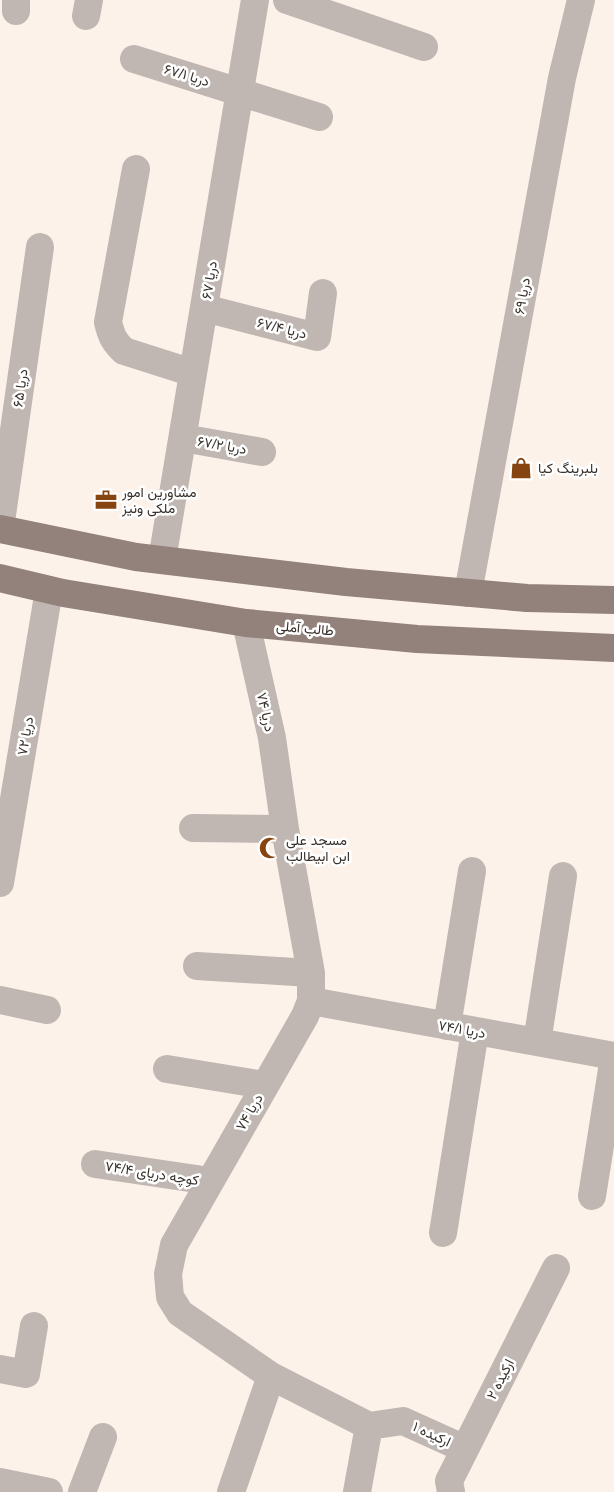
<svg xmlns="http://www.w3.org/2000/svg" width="614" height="1492" font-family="Arial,Vazirmatn,sans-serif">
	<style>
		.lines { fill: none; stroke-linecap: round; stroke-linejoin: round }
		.minor { stroke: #c0b6b2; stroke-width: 28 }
		.major { stroke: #93817b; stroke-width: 28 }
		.labels { text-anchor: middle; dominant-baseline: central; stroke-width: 5; stroke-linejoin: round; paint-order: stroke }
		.street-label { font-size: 14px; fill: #37302b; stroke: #fff }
		.poi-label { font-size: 14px; fill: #37302b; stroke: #fff; text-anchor: start }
	</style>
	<rect width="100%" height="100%" fill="#fdf2e9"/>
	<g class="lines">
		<path class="minor" d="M287,0L424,47
			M16,11V0
			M86,16L89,0
			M134,59L319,117
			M136,169L108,322C111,335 114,342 124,351L193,373
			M204,308L317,337L323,293
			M183,438L262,452
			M0,529L40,247
			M162,560L255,0
			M468,593L562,78L581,0
			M246,623L272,738L285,829L311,973V1001L305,1016L174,1245L168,1274L170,1297L180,1313L271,1376L369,1426L357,1492
			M193,828L285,829
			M0,883L49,590
			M197,966L311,973
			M0,1000L47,1010
			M311,1001L614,1056
			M447,1026L472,871
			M537,1042L563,876
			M167,1069L264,1085
			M95,1164L210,1181
			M592,1196L614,1057
			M443,1233L475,1031
			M0,1369L26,1374L34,1326
			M369,1426L403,1421L465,1449
			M0,1482L49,1492
			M82,1492L103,1437
			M231,1492L271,1376
			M451,1492L449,1481L556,1268"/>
		<path class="major" d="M0,529L136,557L346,582L527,598L614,600
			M0,578L63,593L246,623L417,639L614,648"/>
	</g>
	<defs>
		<g id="shop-bare" transform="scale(1.725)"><path d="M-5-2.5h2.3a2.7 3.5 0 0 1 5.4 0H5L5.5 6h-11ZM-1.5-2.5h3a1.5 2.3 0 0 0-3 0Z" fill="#864510" stroke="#fff" stroke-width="2.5" paint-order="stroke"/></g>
		<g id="office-bare" transform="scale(1.725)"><path d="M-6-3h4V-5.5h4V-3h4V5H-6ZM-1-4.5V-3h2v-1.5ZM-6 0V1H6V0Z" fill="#864510" stroke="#fff" stroke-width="2.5" paint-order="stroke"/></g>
		<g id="mosque-bare" transform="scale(1.725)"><path d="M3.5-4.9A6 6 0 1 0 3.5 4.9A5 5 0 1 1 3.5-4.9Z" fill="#864510" stroke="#fff" stroke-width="2.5" paint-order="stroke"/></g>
	</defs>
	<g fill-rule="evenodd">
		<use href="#shop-bare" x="521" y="468"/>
		<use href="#office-bare" x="106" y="500"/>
		<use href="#mosque-bare" x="270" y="848"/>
	</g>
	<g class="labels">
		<g class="street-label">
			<text transform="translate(187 75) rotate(17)">دریا ۶۷/۱</text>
			<text transform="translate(209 280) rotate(-81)">دریا ۶۷</text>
			<text transform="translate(522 296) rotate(-80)">دریا ۶۹</text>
			<text transform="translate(282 328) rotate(14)">دریا ۶۷/۴</text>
			<text transform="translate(20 388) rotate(-82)">دریا ۶۵</text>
			<text transform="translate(222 445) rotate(10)">دریا ۶۷/۲</text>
			<text transform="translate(305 628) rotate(5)">طالب آملی</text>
			<text transform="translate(266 712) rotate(77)">دریا ۷۴</text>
			<text transform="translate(25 736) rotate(-80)">دریا ۷۲</text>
			<text transform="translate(462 1029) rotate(10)">دریا ۷۴/۱</text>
			<text transform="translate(249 1112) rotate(-60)">دریا ۷۴</text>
			<text transform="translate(152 1173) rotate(9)">کوچه دریای ۷۴/۴</text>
			<text transform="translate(500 1379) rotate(-63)">ارکیده ۲</text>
			<text transform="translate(432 1434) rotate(25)">ارکیده ۱</text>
		</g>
		<g class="poi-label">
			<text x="538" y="468">بلبرینگ کیا</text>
			<text x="122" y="492">مشاورین امور<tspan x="122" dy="16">ملکی ونیز</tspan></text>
			<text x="286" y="840">مسجد علی<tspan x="286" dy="16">ابن ابیطالب</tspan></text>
		</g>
	</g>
</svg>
